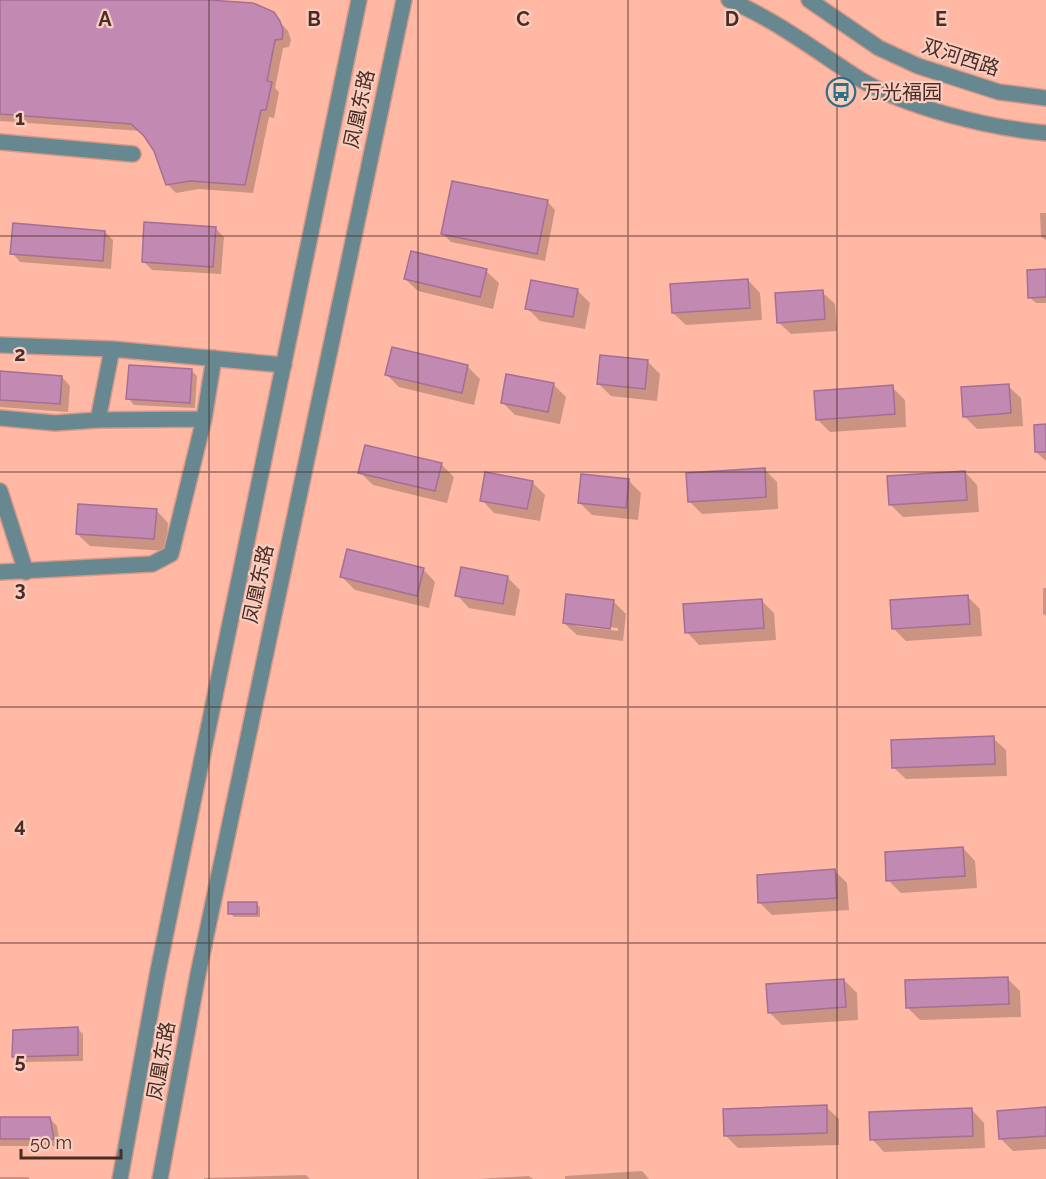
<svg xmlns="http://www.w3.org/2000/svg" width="1046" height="1179" font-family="Raleway,'Noto Sans SC',sans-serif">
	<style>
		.shadow { fill: #0003; fill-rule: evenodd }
		.building { fill: #c28ab2; stroke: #a56e95; stroke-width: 1.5 }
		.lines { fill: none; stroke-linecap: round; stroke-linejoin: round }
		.minor-casing { stroke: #d69987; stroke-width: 18 }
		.minor { stroke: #678891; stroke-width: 15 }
		.grid { fill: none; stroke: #492d25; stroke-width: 1.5; stroke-opacity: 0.55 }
		.labels { text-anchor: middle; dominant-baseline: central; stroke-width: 4.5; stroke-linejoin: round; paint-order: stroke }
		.street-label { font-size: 20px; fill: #492d25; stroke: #f9cdc0 }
		.poi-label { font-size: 20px; fill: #492d25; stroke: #f9cdc0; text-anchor: start }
		.grid-label { font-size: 20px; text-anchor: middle; font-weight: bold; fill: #492d25; stroke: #f9cdc0; stroke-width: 4.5; stroke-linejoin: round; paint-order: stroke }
	</style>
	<rect width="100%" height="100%" fill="#feb8a3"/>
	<path class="shadow" d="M0,0H186L273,14L288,31L291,40L289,47L283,48L275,88L279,92L274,118L269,117L253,193L199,189L176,193L167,184L156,150L141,131L0,121Z
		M547,201L555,210L545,261L451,242L443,234Z
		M1040,213H1046V240L1041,237Z
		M216,229L224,237L221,274L152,270L143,261Z
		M105,232L113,240L111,269L20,262L12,253Z
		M486,271L499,283L493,309L418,291L405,279Z
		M1046,271V303H1036L1029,297Z
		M748,280L760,293L762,320L686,325L673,313Z
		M577,290L590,303L585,329L540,321L527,308Z
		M822,292L835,304L837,331L791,334L778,322Z
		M393,349L468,367L480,379L474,405L399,387L387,375Z
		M648,362L660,374L657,401L611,396L599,384Z
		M191,370L197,376L195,408L134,405L128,398Z
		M0,373L62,377L70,386L68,412L0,407Z
		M553,384L566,397L560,424L515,415L503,403Z
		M1008,386L1021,398L1023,426L977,429L964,416Z
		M892,387L905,400L906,427L830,432L817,419Z
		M1046,426V461L1036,452Z
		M441,464L454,477L447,503L373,485L360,472Z
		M764,469L777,482L778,509L702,514L689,501Z
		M965,472L977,485L979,512L903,517L890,504Z
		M628,480L641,493L638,520L592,515L579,502Z
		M532,482L545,495L540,521L494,513L482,500Z
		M156,510L168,523L166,551L90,546L77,534Z
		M423,569L435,582L429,608L355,590L342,577Z
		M507,577L520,590L515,616L469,608L457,595Z
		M1043,588H1046V616L1043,614Z
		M968,597L980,609L982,636L906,641L893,628Z
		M761,600L774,613L776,640L699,645L687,632Z
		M613,601L626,614L623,641L577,635L564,623ZM576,623L618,628V631L576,626Z
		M993,738L1006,750L1007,776L906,779L893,767Z
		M963,848L975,861L977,888L901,893L888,880Z
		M835,871L847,883L849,910L772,915L760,903Z
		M256,904L260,907V917H234L230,913Z
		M1007,978L1020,991L1021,1017L920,1020L907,1007Z
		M844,980L857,993L858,1020L782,1025L769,1012Z
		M77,1028L83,1034V1061L20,1062L14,1056Z
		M826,1107L839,1119V1145L738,1148L726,1136Z
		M1046,1109V1149L1013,1151L1001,1139Z
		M972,1110L984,1123L985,1148L884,1152L872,1139Z
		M0,1118H49L57,1126L60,1146H0Z
		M642,1171L649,1179H565V1176Z
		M306,1175L310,1179H204V1178Z
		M529,1176L533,1179H478Z
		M0,1177H28L30,1179H0Z"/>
	<path class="building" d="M0,0H208L253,3L274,12L280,21L283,31L282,39L275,40L267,81L272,82L266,110H261L245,185L190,181L166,185L154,151L144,136L131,124L0,114Z
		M452,181L548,200L537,254L441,234Z
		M144,222L216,227L213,267L142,262Z
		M13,223L105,231L103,261L10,254Z
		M411,251L487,269L480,297L404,279Z
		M1046,269V297L1028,298L1027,270Z
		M748,279L750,308L672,313L670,284Z
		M531,280L578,289L573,317L525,309Z
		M823,290L825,319L777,323L775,293Z
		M392,347L468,365L462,393L385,375Z
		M600,355L648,360L645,389L597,384Z
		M129,365L192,369L190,403L126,399Z
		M0,371L62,376L60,404L0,400Z
		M506,374L554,383L548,412L501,403Z
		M1009,384L1011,413L963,417L961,387Z
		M893,385L895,414L816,420L814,391Z
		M1046,424V452H1035L1034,425Z
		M365,445L442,463L435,491L358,473Z
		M765,468L766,497L688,502L686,473Z
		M965,471L967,500L889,505L887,476Z
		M485,472L533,481L527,509L480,501Z
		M581,474L629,479L626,508L578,503Z
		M78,504L157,509L154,539L76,534Z
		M347,549L424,568L417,596L340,577Z
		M461,567L508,576L503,604L455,596Z
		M566,594L614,600L610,629L563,623Z
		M968,595L970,624L892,629L890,600Z
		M762,599L764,628L685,633L683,604Z
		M994,736L995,764L892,768L891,740Z
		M963,847L965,876L886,881L885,852Z
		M835,869L837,898L758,903L757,875Z
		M228,902H257V914H228Z
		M1008,977L1009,1004L906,1008L905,980Z
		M844,979L846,1007L768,1013L766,984Z
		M78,1027V1055L12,1057L13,1030Z
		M827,1105V1133L724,1136L723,1109Z
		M1046,1107V1136L999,1139L997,1111Z
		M972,1108L973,1136L870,1140L869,1112Z
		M0,1117H50L54,1139H0Z"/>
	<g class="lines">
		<g class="minor-casing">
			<path id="minor" d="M729,0C776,20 816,51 858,78C906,108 990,128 1046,133
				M809,0L879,48L918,66L999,92L1046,98
				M0,142L133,154
				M0,345L112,349L284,365
				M0,418L55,423L98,420L204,419
				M98,420L112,349
				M0,491L26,572
				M0,572L152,564L171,554L204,419L214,358
				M120,1179L158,971L359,0
				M160,1179L198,974L404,0"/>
		</g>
		<use href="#minor" class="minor"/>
	</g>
	<path class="grid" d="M209,0V1179M418,0V1179M628,0V1179M837,0V1179M0,236H1046M0,472H1046M0,707H1046M0,943H1046"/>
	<defs>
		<g id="bus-ring" transform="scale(1.5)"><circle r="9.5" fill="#f9cdc0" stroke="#2d7082" stroke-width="1.5"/><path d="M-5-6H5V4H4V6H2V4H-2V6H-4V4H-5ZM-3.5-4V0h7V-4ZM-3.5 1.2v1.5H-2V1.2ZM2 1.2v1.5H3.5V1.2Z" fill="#2d7082"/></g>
	</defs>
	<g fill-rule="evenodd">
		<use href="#bus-ring" x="841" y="92"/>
	</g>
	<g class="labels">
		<g class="street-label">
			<text transform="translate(961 57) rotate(18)">双河西路</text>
			<text transform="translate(359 109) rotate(-78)">凤凰东路</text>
			<text transform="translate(258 584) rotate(-78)">凤凰东路</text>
			<text transform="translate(161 1061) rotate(-80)">凤凰东路</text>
		</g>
		<g class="poi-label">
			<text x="862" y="92">万光福园</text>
		</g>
	</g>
	<g class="grid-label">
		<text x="105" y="26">A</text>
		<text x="314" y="26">B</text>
		<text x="523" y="26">C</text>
		<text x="732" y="26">D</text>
		<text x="941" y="26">E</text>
		<text x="20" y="125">1</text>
		<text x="20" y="361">2</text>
		<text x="20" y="596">3</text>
		<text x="20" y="832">4</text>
		<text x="20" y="1068">5</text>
	</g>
	<path d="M21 1149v9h100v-9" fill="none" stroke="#492d25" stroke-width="3"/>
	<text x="30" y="1149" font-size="18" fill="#492d25" stroke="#f9cdc0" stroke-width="4.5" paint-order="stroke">50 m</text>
</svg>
